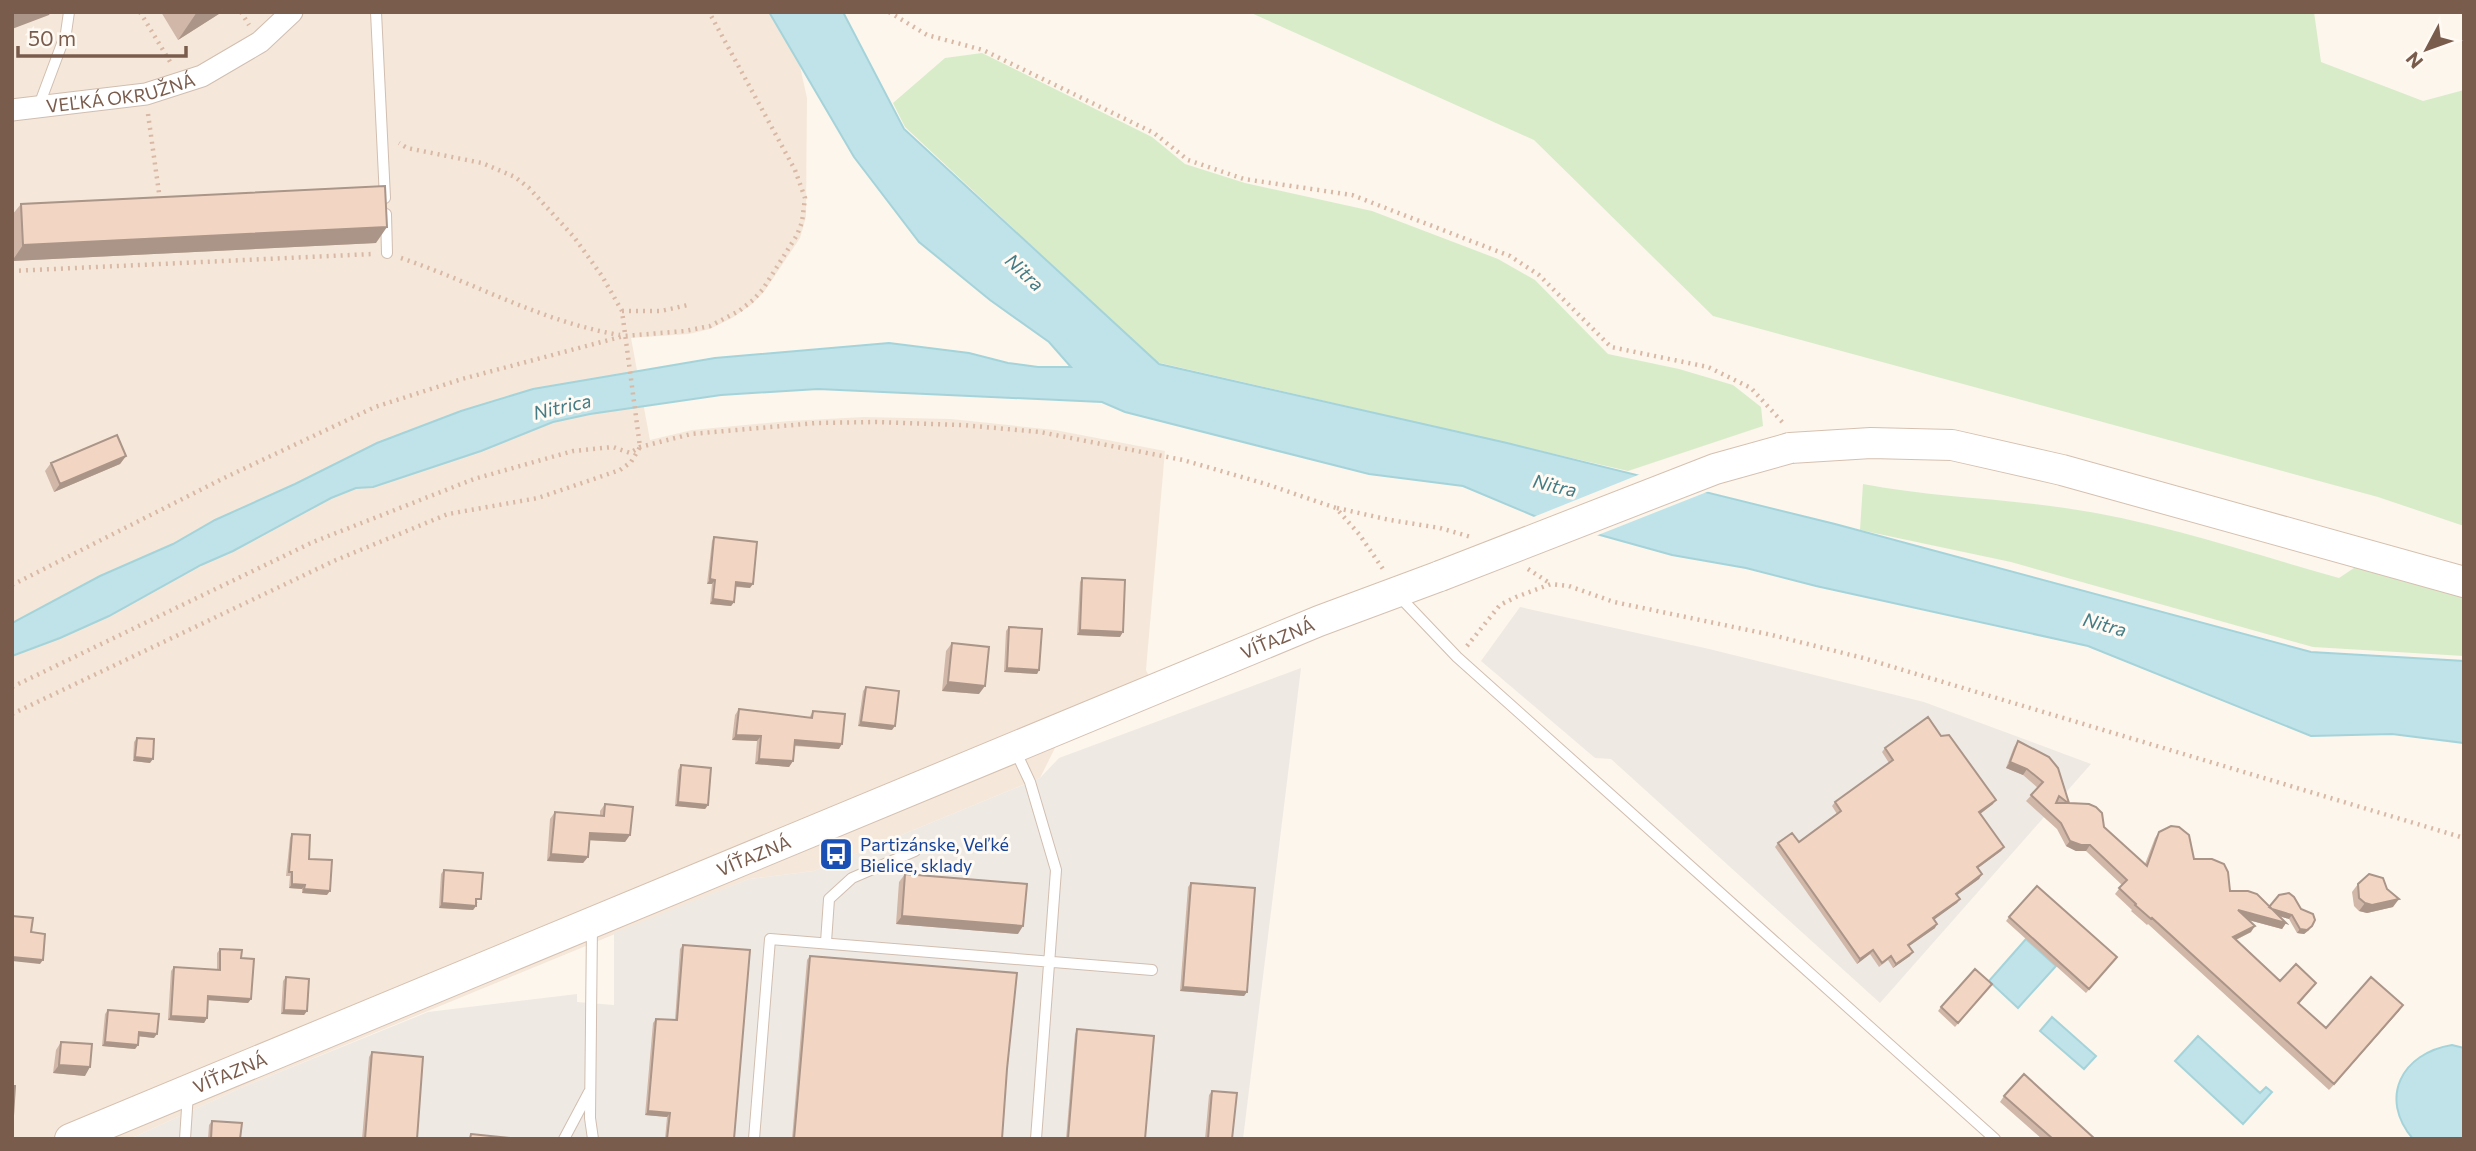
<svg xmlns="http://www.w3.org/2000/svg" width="2476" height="1151" font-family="Commissioner,sans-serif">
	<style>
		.residential { fill: #f5e8da }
		.industrial { fill: #efe9e4 }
		.green { fill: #d8ecc9 }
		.water { fill: #bfe3e8; stroke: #a5d3da; stroke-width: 2 }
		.pier { fill: #fdf6ec }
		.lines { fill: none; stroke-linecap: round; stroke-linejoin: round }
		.lane-casing { stroke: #d1beb0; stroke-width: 12 }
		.street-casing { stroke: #d1beb0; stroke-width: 23 }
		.secondary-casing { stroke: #d6c0b0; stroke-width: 32 }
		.path { stroke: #d9b8a5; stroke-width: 4.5; stroke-dasharray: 2 5; stroke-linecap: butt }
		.lane { stroke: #fff; stroke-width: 10 }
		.street { stroke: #fff; stroke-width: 21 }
		.secondary { stroke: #fff; stroke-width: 30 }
		.secondary-bridge-casing { stroke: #d6c0b0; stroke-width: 32; stroke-linecap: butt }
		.secondary-bridge { stroke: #fff; stroke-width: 30 }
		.wall { fill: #d1b7a8 }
		.shaded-wall { fill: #aa9588 }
		.building { fill: #f3d5c3; stroke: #aa9588; stroke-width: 2; fill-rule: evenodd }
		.labels { text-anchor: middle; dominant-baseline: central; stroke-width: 6; stroke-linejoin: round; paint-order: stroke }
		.street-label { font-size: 18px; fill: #7a5c4d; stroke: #fffaf3 }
		.transit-label { font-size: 18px; fill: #164399; stroke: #fffaf3; text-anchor: start }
		.water-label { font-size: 19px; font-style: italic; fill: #437c86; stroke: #fffaf3 }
	</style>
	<rect width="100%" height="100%" fill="#fdf6ec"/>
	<path class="residential" d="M12,12H788L807,98L806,217L800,238L764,292L751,305L732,318L710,329L689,334L631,338L650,440L692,430L789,421L864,417L951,419L1055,430L1165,451L1146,670L1161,702L1057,744L1040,778L1030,782L814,871L749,879L243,1087L130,1139H12Z"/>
	<path class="industrial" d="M1520,607L1705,648L1924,702L2091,764L1880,1003L1611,759L1595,758L1481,661Z
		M1301,668L1243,1139H130L243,1087L428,1012L577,994V1002L614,1005V933L749,879L814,871L1040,778L1059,758Z"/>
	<path class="green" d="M1249,12H2314L2321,62L2423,101L2464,90V526L2378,497L1713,316L1534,140Z
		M982,53L1152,137L1185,164L1245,183L1372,211L1498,259L1535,280L1608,354L1679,369L1733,385L1761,407L1763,426L1628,471L1156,362L905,127L893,103L945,58Z
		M1863,484C1930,497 1998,498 2065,508C2158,521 2249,553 2339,578L2360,564L2464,595V656L2313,647L2011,562L1860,530Z"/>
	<path class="water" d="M769,12H843L904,129L1159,364L1507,443L1835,524L2311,652L2464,661V743L2392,734L2311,736L2088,646L1816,586L1746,568L1672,555L1539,518L1463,486L1369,474L1125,412L1102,402L818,389L721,395L590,414L553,422L481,451L373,487L356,488L331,498L233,551L201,565L109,616L60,638L12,656V623L100,576L173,544L215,520L295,484L377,443L461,411L533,389L715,358L889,343L969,353L1008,363L1038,367H1071L1049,342L990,300L919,242L854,157Z
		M2026,939L2056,966L2018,1008L1989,981Z
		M2052,1017L2096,1056L2084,1069L2040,1031Z
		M2198,1036L2260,1093L2266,1087L2272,1092L2243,1124L2175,1061Z
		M2452,1045L2464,1048V1139H2413C2378,1098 2402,1053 2452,1045Z"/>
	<path class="pier" d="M1643,473L1712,490L1593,537L1531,518Z"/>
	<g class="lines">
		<g class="lane-casing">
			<path id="lane" d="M376,12L385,198
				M38,108L66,33L69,12
				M386,214L387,253
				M1397,594L1457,657L1995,1139
				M1015,750L1030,782L1056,870L1036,1139
				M592,925L590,1118L593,1139
				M826,942L829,899L852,878L915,851
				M185,1139L188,1093
				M564,1139L589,1092
				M754,1139L770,939L1152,970"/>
		</g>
		<g class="street-casing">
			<g id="street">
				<path id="s1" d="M12,110L146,94L202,76L260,42L292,12"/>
			</g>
		</g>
		<g class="secondary-casing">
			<g id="secondary">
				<path d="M1790,448L1871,443L1952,445L2062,470L2464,582"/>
				<path id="s2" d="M70,1139L1319,621L1440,576"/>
			</g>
		</g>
		<path class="path" d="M140,12L172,65
			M241,12L249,25
			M889,12L927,35L983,50L1154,133L1188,160L1244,179L1352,195L1510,256L1539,275L1611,347L1708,367L1751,388L1785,425
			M148,114L160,200
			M401,258C475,283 542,322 620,335
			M12,271L372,254
			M622,311H661L688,305
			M1337,508L1390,520L1440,528L1471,537
			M1528,569L1551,584
			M12,585L224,478L375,407L462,379L624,336L685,331L710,326L739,311L753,300L763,289L797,235L802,222L805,198L795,170L709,12
			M1467,646L1500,605L1516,597L1551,584L1569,586L1614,602L1772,635L1863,658L2464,838
			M12,687L313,542L474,479L573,451L613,447L630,453L640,447L691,434L816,423L877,422L962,425L1040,432L1183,460L1266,484L1336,508L1359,534L1385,572
			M12,714L336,560L448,514L538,498L620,470L631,462L640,447L622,311L602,276L574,237L529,188L515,177L482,163L407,148L399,143"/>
		<use href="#lane" class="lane"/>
		<use href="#street" class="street"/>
		<use href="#secondary" class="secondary"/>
		<g class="secondary-bridge-casing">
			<path id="secondary-bridge" d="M1440,576L1715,469L1790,448"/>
		</g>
		<use href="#secondary-bridge" class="secondary-bridge"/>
	</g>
	<path class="wall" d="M161,12H222L178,40Z
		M21,204L376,243L12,261V215Z
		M126,456L120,464L54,492L45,471L51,463Z
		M714,537L750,588L736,587L734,602L731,606L710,604L712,584H707L712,541Z
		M1082,578L1120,637L1077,635L1080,582Z
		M1009,627L1039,670L1037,674L1004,672L1006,631Z
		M952,643L979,694L942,691L946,651Z
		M866,687L892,730L858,726L863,691Z
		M739,709L809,718L813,711L839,749L794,746L793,761L789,767L755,764L757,741L732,740L735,715Z
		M1941,736L1993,804L1980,814L2004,847L2001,851L1978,868L1982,874L1979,879L1957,895L1960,899L1957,903L1934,919L1935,928L1909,946L1910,956L1893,968L1888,960L1879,967L1870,954L1857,964L1775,847L1778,843L1799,842L1837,814L1832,806L1835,802L1889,763L1882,752L1885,748Z
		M137,738L150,763L133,761L134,742Z
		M2018,741L2069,803L2104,827L2145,864L2155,838L2159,832L2194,859L2230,891L2269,907L2279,895L2309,930L2304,934L2297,933L2289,919L2279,916L2286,923L2282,929L2248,920L2251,932L2236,940L2280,981L2316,983L2299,1004L2326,1028L2399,1011L2329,1090L2148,924L2147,925L2131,911L2132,910L2115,894L2122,885L2086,851H2076L2066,846L2057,829L2026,801L2038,788L2023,775L2006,768L2014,747Z
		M681,765L708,805L705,809L675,806L678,770Z
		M605,804L630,835L625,842L589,840L588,857L583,863L547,861L550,819L555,812L600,816V811Z
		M292,834L309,859L327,895L302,893V889L289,888L290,876H286L290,838Z
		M444,870L478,903H476V906L473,910L439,908L441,874Z
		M905,874L1018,934L896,924L899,882Z
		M1191,883L1247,992L1244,996L1180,991L1188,887Z
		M2358,884L2393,907L2367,913L2359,911L2354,906L2352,892Z
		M2009,917L2117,957L2086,993L2006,921Z
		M683,945L734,1139H665L667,1117L645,1115L653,1023L656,1019L675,1020L680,949Z
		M220,949L241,958L251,999L248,1003L208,1000L207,1018L204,1023L168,1020L171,971L174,967L217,970V953Z
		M810,956L1007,1069L1002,1139H792L807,960Z
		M286,977L307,1011L304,1015L281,1014L283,981Z
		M1992,984L1955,1027L1938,1011L1941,1007Z
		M108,1010L154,1038L138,1036V1045L135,1049L102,1046L105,1014Z
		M1077,1029L1145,1139H1066L1075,1034Z
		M61,1042L85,1076L53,1073L56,1050Z
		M372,1052L417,1139H362L369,1057Z
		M1212,1091L1232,1139H1205L1209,1095Z
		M2004,1096L2095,1139H2042L2000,1102Z
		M212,1121L240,1139H208L209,1125Z"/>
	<path class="shaded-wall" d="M12,12H51L49,15L12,29Z
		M197,12H222L178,40Z
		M387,227L376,243L12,261L23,245Z
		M126,456L120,464L54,492L60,484Z
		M710,579L715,580L712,584H707Z
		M736,582L753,584L750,588L733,586Z
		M713,599L734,602L731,606L710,604Z
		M1080,630L1123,632L1120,637L1077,635Z
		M1007,668L1039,670L1037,674L1004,672Z
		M948,682L985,686L979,694L942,691Z
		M861,722L895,726L892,730L858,726Z
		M736,735L761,736L757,741L732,740Z
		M795,740L842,744L839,749L791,745Z
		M135,757L153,759L150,763L133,761Z
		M759,759L793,761L789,767L755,764Z
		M2010,762L2027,769L2023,775L2006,768Z
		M1996,800L1993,804L1976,817L1979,812Z
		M678,802L708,805L705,809L675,806Z
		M590,833L630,835L625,842L585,840Z
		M2070,841L2090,845L2086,851H2076L2066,846Z
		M2004,847L2001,851L1974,871L1977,867Z
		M551,854L588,857L583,863L547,861Z
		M1982,874L1979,879L1953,898L1956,894Z
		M292,884L305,885L302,889L289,888Z
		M304,889L330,891L327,895L302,893Z
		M1960,899L1957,903L1931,922L1933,918Z
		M2399,899L2393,907L2367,913L2359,911L2365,903Z
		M442,903L476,906L473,910L439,908Z
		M2269,908L2292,915L2289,919L2266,912Z
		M2238,910L2286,923L2282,929L2234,916Z
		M902,916L1023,926L1018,934L896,924Z
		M1937,924L1935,928L1905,949L1908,945Z
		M2255,926L2251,932L2229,943L2233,937Z
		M2312,926L2309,930L2304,934L2297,933L2300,929Z
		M1873,950L1870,954L1857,964L1860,959Z
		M1913,952L1910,956L1893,968L1896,964Z
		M12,957L43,960L40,964L12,961Z
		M1183,987L1247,992L1244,996L1180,991Z
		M208,996L251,999L248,1003L206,1000Z
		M2403,1005L2399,1011L2329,1090L2334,1084Z
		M284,1010L307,1011L304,1015L281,1014Z
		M171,1016L207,1018L204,1023L168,1020Z
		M139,1032L157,1034L154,1038L136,1036Z
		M105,1042L138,1045L135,1049L102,1046Z
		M59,1065L90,1067L85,1076L53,1073Z
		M648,1111L670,1113L667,1117L645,1115Z"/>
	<path class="building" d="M385,186L387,227L23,245L21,204Z
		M117,435L126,456L60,484L51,463Z
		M714,537L757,542L753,584L736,582L734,602L713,599L715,580L710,579Z
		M1082,578L1125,580L1123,632L1080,630Z
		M1009,627L1042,629L1039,670L1007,668Z
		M952,643L989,647L985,686L948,682Z
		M866,687L899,691L895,726L861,722Z
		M739,709L812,718L813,711L845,714L842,744L795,740L793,761L759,759L761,736L736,735Z
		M1928,717L1941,736L1949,735L1996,800L1979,812L2004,847L1977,867L1982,874L1956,894L1960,899L1933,918L1937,924L1908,945L1913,952L1896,964L1891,956L1882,963L1873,950L1860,959L1778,843L1792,833L1799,842L1841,811L1835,802L1893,760L1885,748Z
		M137,738L154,739L153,759L135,757Z
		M2018,741L2049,757L2058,768L2069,803L2089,804L2096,807L2102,813L2104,827L2147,866L2159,832L2171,826L2179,827L2189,835L2194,859H2212L2224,864L2228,872L2230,891H2248L2257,894L2286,923L2238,910L2255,926L2233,937L2280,981L2296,964L2316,983L2298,1003L2326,1028L2371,977L2403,1005L2334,1084L2152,918L2151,919L2135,905L2136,904L2119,888L2127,880L2090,845H2081L2070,841L2061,823L2031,795L2043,782L2027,769L2010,762ZM2059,796L2068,803H2056Z
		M681,765L711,768L708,805L678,802Z
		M605,804L633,807L630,835L590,833L588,857L551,854L555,812L604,816Z
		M292,834L310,835L309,859L332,860L330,891L304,889L305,885L292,884V872H289Z
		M444,870L483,873L481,899H476V906L442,903Z
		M905,874L1027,884L1023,926L902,916Z
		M2369,874L2383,878L2387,889L2399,899L2372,905L2365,903L2359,898L2358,884Z
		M1191,883L1255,888L1247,992L1183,987Z
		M2037,886L2117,957L2089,989L2009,917Z
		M2289,893L2294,897L2301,909L2313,914L2315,920L2312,926L2307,930L2300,929L2292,915L2272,909L2269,907L2279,895Z
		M12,916L33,918L31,932L45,934L43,960L12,957Z
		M683,945L750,950L734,1139H667L670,1113L648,1111L656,1019L677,1020Z
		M220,949L242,950L241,958L254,959L251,999L208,996L207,1018L171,1016L174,967L220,970Z
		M810,956L1017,973L1007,1069L1002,1139H794Z
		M1975,969L1992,984L1958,1023L1941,1007Z
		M286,977L309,979L307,1011L284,1010Z
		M108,1010L159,1014L157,1034L139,1032L138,1045L105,1042Z
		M1077,1029L1154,1036L1145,1139H1068Z
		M61,1042L92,1044L90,1067L59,1065Z
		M372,1052L423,1057L417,1139H365Z
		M2024,1074L2095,1139H2053L2004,1096Z
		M12,1086H15L13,1116H12Z
		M1212,1091L1237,1093L1232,1139H1208Z
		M212,1121L242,1123L240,1139H211Z
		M471,1134L521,1139H470Z"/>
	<defs>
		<g id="bus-square" transform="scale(1.75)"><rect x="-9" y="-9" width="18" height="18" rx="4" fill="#1a4fb4" stroke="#fffaf3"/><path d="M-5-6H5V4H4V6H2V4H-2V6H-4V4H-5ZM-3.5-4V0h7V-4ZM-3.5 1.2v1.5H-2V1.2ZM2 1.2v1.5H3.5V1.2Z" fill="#fff"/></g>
	</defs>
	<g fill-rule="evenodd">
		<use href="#bus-square" x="836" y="854"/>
	</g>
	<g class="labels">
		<g class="street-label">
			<text stroke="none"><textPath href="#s1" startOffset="110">VEĽKÁ OKRUŽNÁ</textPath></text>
			<text stroke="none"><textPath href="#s2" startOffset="1307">VÍŤAZNÁ</textPath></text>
			<text stroke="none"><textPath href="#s2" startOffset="740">VÍŤAZNÁ</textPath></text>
			<text stroke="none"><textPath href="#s2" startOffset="173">VÍŤAZNÁ</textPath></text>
		</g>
		<g class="transit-label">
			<text x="860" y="844">Partizánske, Veľké<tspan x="860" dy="21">Bielice, sklady</tspan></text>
		</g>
		<g class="water-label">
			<text transform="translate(1025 272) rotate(43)">Nitra</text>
			<text transform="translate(562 406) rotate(-13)">Nitrica</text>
			<text transform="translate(1555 485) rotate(13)">Nitra</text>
			<text transform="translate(2105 624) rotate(15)">Nitra</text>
		</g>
	</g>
	<rect width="2476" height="1151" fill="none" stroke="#7a5c4d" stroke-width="28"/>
	<g transform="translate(2427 49) rotate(229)" stroke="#fffaf3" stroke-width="5" paint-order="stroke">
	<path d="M0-5L12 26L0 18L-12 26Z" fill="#7a5c4d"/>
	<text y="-10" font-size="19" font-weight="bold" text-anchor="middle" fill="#7a5c4d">N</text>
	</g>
	<path d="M18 46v10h168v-10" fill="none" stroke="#7a5c4d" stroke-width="3.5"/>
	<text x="28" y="46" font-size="21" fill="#7a5c4d" stroke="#fffaf3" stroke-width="5" paint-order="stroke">50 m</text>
</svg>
